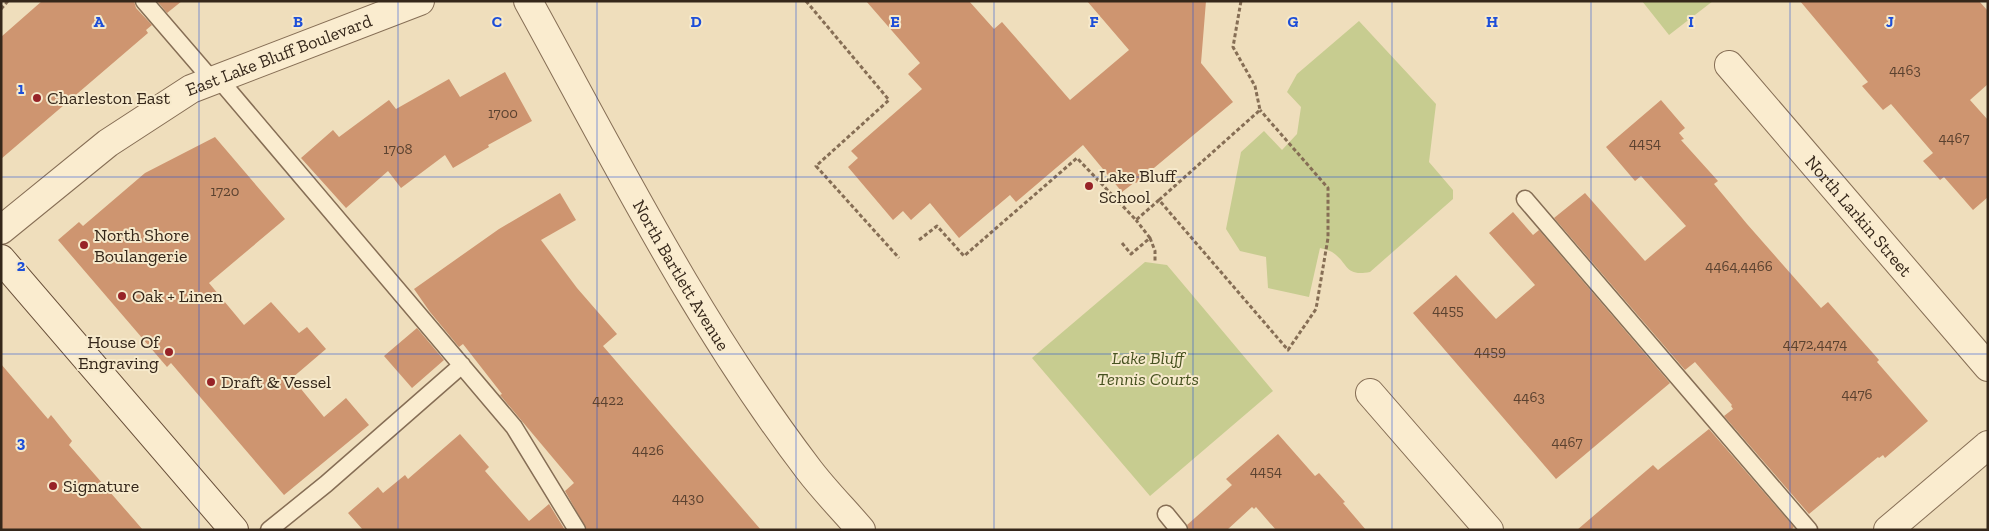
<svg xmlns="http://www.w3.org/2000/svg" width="1989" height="531" font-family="'Zilla Slab',serif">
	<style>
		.green { fill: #c7cc90 }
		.building { fill: #ce9570 }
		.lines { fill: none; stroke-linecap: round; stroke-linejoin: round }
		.lane-casing { stroke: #866e55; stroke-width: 19 }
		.street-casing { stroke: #866e55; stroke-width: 30 }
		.secondary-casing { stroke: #684f39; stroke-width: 30 }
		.path { stroke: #866e55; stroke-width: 3; stroke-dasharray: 4 2.5; stroke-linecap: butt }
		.lane { stroke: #faeccf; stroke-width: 16 }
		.street { stroke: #faeccf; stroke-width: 28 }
		.secondary { stroke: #faeccf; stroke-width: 28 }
		.grid { fill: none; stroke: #1d4ed8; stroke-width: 1; stroke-opacity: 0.55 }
		.poi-dot { fill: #972327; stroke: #f6e9cb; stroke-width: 2 }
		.labels { text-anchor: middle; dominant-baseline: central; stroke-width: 4; stroke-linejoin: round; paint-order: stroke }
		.number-label { font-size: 15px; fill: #5b4230 }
		.street-label { font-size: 18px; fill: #35271a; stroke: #f6e9cb }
		.poi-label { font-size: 18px; fill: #35271a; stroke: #f6e9cb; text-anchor: start }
		.park-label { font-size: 18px; font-style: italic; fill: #475220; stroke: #f6e9cb }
		.grid-label { font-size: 16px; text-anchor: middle; font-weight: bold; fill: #1d4ed8; stroke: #f6e9cb; stroke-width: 4; stroke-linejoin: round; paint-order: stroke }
	</style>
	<rect width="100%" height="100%" fill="#efdebc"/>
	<path class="green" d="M1642,1H1713L1669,35Z
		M1359,21L1436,104L1429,162L1453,190V199L1370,272C1344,277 1349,263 1332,252C1329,250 1323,249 1320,248L1309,297L1268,288L1266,257L1240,251L1226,229L1241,152L1264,131L1282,150L1297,134L1301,107L1287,92L1297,74Z
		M1145,262L1167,265L1273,391L1150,496L1032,358Z"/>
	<path class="building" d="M42,1H134L136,8L152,25L146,30L148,33L1,159V37Z
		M157,1H182L167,13Z
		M866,1H969L994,29L1002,22L1070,100L1129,50L1087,1H1206L1201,63L1233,102L1136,183L1135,182L1122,192L1083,145L1016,202L1010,195L959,238L930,203L911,220L903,211L893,220L848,167L858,158L851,151L922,89L908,74L920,63Z
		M1800,1H1979L1988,11V84L1970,100L1988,120V197L1973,210L1944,177L1940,180L1923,161L1933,153L1891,104L1883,110L1862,86L1868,82Z
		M505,72L532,121L488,145L489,147L453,168L445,155L401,188L388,171L346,208L301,158L333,130L339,137L389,100L396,109L449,79L460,97Z
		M1661,100L1685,128L1679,133L1684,139L1681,140L1718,181L1714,184L1747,224L1821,308L1828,302L1879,360L1877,362L1928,421L1885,458L1883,455L1879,458L1878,457L1809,514L1724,416L1733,409L1731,406L1732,405L1695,362L1685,370L1554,218L1585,193L1645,261L1686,226L1641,176L1635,181L1606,147Z
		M215,137L285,219L209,283L244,325L271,302L299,333L307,327L326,349L292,378L324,417L346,398L369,425L284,495L171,363L167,367L58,240L79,222L83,226L145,173Z
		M560,193L576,220L541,240L577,288L617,334L603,346L761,530H587L565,491L574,483L500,395L502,394L463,344L459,347L430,312L414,289L499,229Z
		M1513,212L1533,235L1539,230L1670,383L1556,479L1413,313L1456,275L1496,319L1535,285L1489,233Z
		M417,328L444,360L412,388L384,356Z
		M1,364L48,419L51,415L72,441L69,445L143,530H1Z
		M1709,429L1794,527L1791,530H1577L1653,465L1658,470Z
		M460,434L489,467L485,471L529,521L549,504L565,530H363L348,513L378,487L383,493L405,475L408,479Z
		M1278,434L1315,476L1319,473L1345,502L1343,503L1366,530H1276L1256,507L1254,509L1252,507L1227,530H1189L1187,525L1232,485L1226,479Z"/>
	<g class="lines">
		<g class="lane-casing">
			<path id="lane" d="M144,1L212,80
				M218,78L514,427L577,530
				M1525,199L1809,530
				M1166,514L1179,530
				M269,530L326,484L462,365"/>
		</g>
		<g class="street-casing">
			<g id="street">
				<path id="s1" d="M528,1C616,161 698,325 809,470C825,491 844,510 861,530"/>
				<path id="s2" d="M1729,65L1988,367"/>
				<path id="s3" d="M1,230L108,143L191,89L420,1"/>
				<path d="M1370,393L1489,530"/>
				<path d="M1888,530L1988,445"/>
			</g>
		</g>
		<g class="secondary-casing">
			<path id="secondary" d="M1,259L234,530"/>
		</g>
		<path class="path" d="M806,1L889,100L816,166L899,258
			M1,9L8,1
			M1159,200L1260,110L1255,86L1233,47L1241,1
			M1150,238L1155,251V263
			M919,240L937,226L964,256L1077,158L1136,220L1159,200L1288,350L1316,309L1328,238V188L1260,110
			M1122,243L1131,254L1150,238L1136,220"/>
		<use href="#lane" class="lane"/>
		<use href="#street" class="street"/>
		<use href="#secondary" class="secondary"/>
	</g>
	<path class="grid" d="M199,1V530M398,1V530M597,1V530M796,1V530M994,1V530M1193,1V530M1392,1V530M1591,1V530M1790,1V530M1,177H1988M1,354H1988"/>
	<g class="poi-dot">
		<circle cx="37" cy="98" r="5"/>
		<circle cx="1089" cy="186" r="5"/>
		<circle cx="84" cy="245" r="5"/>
		<circle cx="122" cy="296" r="5"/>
		<circle cx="169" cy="352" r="5"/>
		<circle cx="211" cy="382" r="5"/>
		<circle cx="53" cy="486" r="5"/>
	</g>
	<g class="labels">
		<g class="number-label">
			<text x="1905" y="70">4463</text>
			<text x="503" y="113">1700</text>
			<text x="1954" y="138">4467</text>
			<text x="1645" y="143">4454</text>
			<text x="398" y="149">1708</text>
			<text x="225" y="191">1720</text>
			<text x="1739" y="266">4464,4466</text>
			<text x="1448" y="310">4455</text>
			<text x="1815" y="344">4472,4474</text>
			<text x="1490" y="351">4459</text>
			<text x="1857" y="394">4476</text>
			<text x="1529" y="397">4463</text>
			<text x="608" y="400">4422</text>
			<text x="1567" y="442">4467</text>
			<text x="648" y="450">4426</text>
			<text x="1266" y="471">4454</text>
			<text x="688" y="498">4430</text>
		</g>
		<g class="street-label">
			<text stroke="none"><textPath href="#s3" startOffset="331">East Lake Bluff Boulevard</textPath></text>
			<text stroke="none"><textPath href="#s2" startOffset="199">North Larkin Street</textPath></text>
			<text stroke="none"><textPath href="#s1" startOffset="314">North Bartlett Avenue</textPath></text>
		</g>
		<g class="poi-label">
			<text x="47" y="98">Charleston East</text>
			<text x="1099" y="176">Lake Bluff<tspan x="1099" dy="21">School</tspan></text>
			<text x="94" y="235">North Shore<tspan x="94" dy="21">Boulangerie</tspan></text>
			<text x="132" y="296">Oak + Linen</text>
			<text x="159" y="342" text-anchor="end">House Of<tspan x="159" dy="21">Engraving</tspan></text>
			<text x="221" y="382">Draft &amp; Vessel</text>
			<text x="63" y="486">Signature</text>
		</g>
		<g class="park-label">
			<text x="1148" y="358">Lake Bluff<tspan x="1148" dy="21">Tennis Courts</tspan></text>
		</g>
	</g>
	<g class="grid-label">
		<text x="99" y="27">A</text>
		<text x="298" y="27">B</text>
		<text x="497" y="27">C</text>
		<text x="696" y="27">D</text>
		<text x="895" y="27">E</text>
		<text x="1094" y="27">F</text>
		<text x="1293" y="27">G</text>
		<text x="1492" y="27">H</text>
		<text x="1691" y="27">I</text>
		<text x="1890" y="27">J</text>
		<text x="21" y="94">1</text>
		<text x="21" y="271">2</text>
		<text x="21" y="448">3</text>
	</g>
	<rect width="1989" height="531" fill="none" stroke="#35271a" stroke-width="5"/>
</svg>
